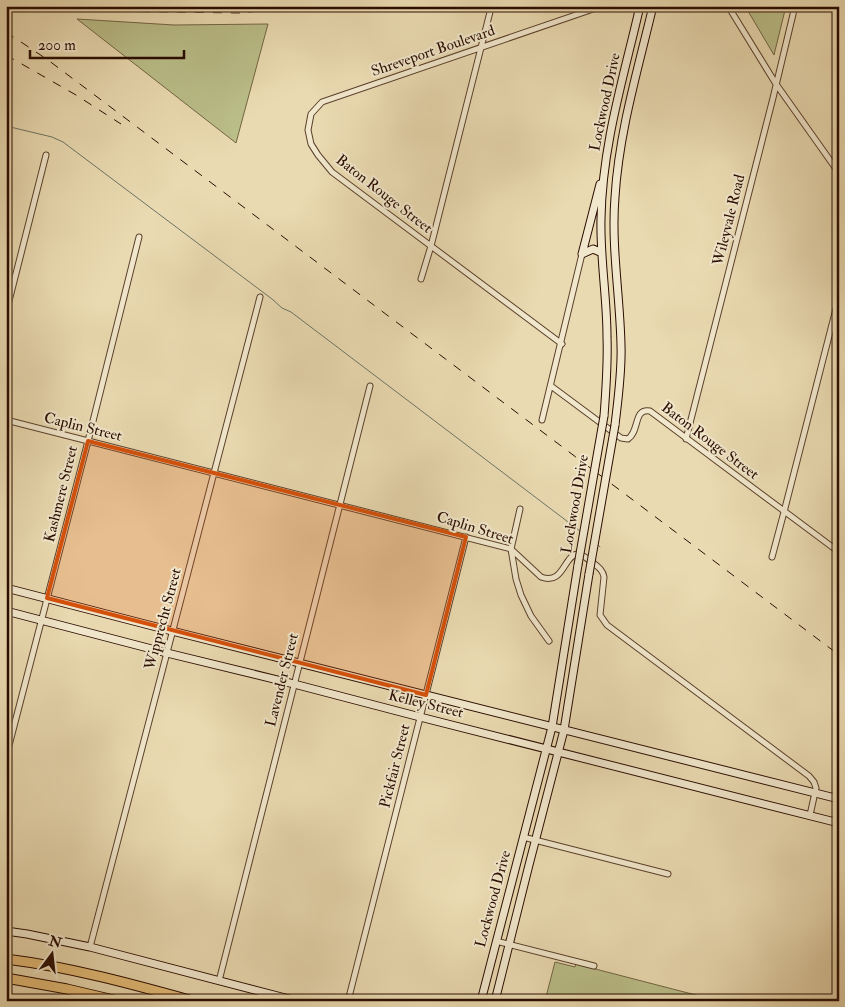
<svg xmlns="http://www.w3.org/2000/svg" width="845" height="1007" font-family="'IM FELL Double Pica',serif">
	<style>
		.green { fill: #babe89; stroke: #726544 }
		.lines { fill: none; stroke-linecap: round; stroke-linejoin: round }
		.stream { stroke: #6c7565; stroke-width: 1 }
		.street-casing { stroke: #5a402c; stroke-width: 7 }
		.secondary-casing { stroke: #2a0c00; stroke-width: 9 }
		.highway-casing { stroke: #2a0c00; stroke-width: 11 }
		.street { stroke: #f1e7cc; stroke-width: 5 }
		.secondary { stroke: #f1e7cc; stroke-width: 7 }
		.highway { stroke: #e5bd78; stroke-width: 9 }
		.rail { stroke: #2a0c00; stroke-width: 1; stroke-dasharray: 9 9; stroke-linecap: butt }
		.secondary-bridge-casing { stroke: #2a0c00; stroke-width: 9; stroke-linecap: butt }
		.secondary-bridge { stroke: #f1e7cc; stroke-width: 7 }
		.marked { fill: #d5510b; fill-opacity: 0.2; stroke: #d5510b; stroke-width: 4; stroke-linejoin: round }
		.labels { text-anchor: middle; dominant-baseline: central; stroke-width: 4; stroke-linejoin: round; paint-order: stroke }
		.street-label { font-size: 15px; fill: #2a0c00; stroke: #f1e7cc }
	</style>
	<rect width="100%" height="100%" fill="#eadab1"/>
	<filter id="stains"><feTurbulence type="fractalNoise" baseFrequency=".004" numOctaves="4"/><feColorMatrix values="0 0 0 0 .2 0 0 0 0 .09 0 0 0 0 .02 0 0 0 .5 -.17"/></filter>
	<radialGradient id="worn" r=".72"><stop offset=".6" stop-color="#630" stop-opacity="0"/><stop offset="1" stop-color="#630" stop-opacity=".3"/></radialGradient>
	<path class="green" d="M745,6H786L774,55Z
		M77,19L174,25L268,24L236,143Z
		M555,962L575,967L576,964L719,1001H545Z"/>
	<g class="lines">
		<path class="stream" d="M6,126L52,137L63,142L272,299L282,308L291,312L580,531
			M597,544L600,547"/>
		<g class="street-casing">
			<path id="street" d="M728,6L776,84L839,173
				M421,279L431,246L491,8
				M6,313L46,155
				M562,344L332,172L318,155L311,144L308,130L311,114L322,102L602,6
				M551,386L621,438L628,439C640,431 633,408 650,411L839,552
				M6,420L511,549L541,577C564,586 564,554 578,554C583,554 588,560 592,562C598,567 603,570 604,577L600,615L607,625L809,776L814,782L816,788L810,815
				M542,420L582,254
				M686,439L773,98L795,6
				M520,509L511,549L516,579L521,595L531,616L549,641
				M772,557L784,512L839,297
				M6,757L88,441L139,237
				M523,837L668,874
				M496,941L594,966
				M90,947L260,297
				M219,981L370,386
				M348,1001L466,537"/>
		</g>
		<g class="secondary-casing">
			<path id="secondary" d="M582,254L600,184
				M582,254L593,249L600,252
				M604,416C606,390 608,363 607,337C607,297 600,259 601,219C602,146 624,76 640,6
				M615,425C618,399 622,372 621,345C620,296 611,246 615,197C619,132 638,69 653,6
				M6,588L172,631L839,799
				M6,611L167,653L294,684L420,717L839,823
				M6,931L27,934L90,947L297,1001
				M481,1001L552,727L578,565
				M495,1001L529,865L564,730L589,574"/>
		</g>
		<g class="highway-casing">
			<path id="highway" d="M6,959C70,967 132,984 193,1001
				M6,978L67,989L118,1001"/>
		</g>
		<use href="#street" class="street"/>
		<use href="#secondary" class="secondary"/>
		<use href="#highway" class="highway"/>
		<path class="rail" d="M15,6L87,11L244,13L290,6
			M6,32L48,60L839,655
			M6,55L76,95L121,124"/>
		<g class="secondary-bridge-casing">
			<path id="secondary-bridge" d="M578,565L604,416
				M589,574L615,425"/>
		</g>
		<use href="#secondary-bridge" class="secondary-bridge"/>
	</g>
	<path class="marked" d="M88,441L466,537L426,695L47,598Z"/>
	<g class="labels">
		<g class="street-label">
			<text transform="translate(433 51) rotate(-19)">Shreveport Boulevard</text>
			<text transform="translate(605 102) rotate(-78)">Lockwood Drive</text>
			<text transform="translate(384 194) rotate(38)">Baton Rouge Street</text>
			<text transform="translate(729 220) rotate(-76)">Wileyvale Road</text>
			<text transform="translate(83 427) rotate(14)">Caplin Street</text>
			<text transform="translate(710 441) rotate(37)">Baton Rouge Street</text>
			<text transform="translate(61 494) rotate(-76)">Kashmere Street</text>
			<text transform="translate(575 504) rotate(-80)">Lockwood Drive</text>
			<text transform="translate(475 528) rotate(17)">Caplin Street</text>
			<text transform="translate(163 619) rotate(-75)">Wipprecht Street</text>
			<text transform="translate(282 680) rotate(-76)">Lavender Street</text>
			<text transform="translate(426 704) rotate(14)">Kelley Street</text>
			<text transform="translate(395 766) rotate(-76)">Pickfair Street</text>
			<text transform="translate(493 899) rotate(-75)">Lockwood Drive</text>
		</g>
	</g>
	<rect width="845" height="1007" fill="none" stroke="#eadab1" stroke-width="25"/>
	<rect x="8" y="8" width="830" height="992" fill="none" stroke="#2a0c00" stroke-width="2.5"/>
	<rect x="12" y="12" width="820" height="982" fill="none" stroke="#2a0c00"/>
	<g transform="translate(52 954) rotate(15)" stroke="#f1e7cc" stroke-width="4" paint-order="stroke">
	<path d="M0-4L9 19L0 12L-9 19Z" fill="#2a0c00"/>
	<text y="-8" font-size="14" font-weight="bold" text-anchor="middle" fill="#2a0c00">N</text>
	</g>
	<path d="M30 50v8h154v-8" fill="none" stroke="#2a0c00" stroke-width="2.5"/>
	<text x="38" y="50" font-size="15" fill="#2a0c00" stroke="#f1e7cc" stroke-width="4" paint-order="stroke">200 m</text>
	<rect width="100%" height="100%" filter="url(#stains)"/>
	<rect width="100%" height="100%" fill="url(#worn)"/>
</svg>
